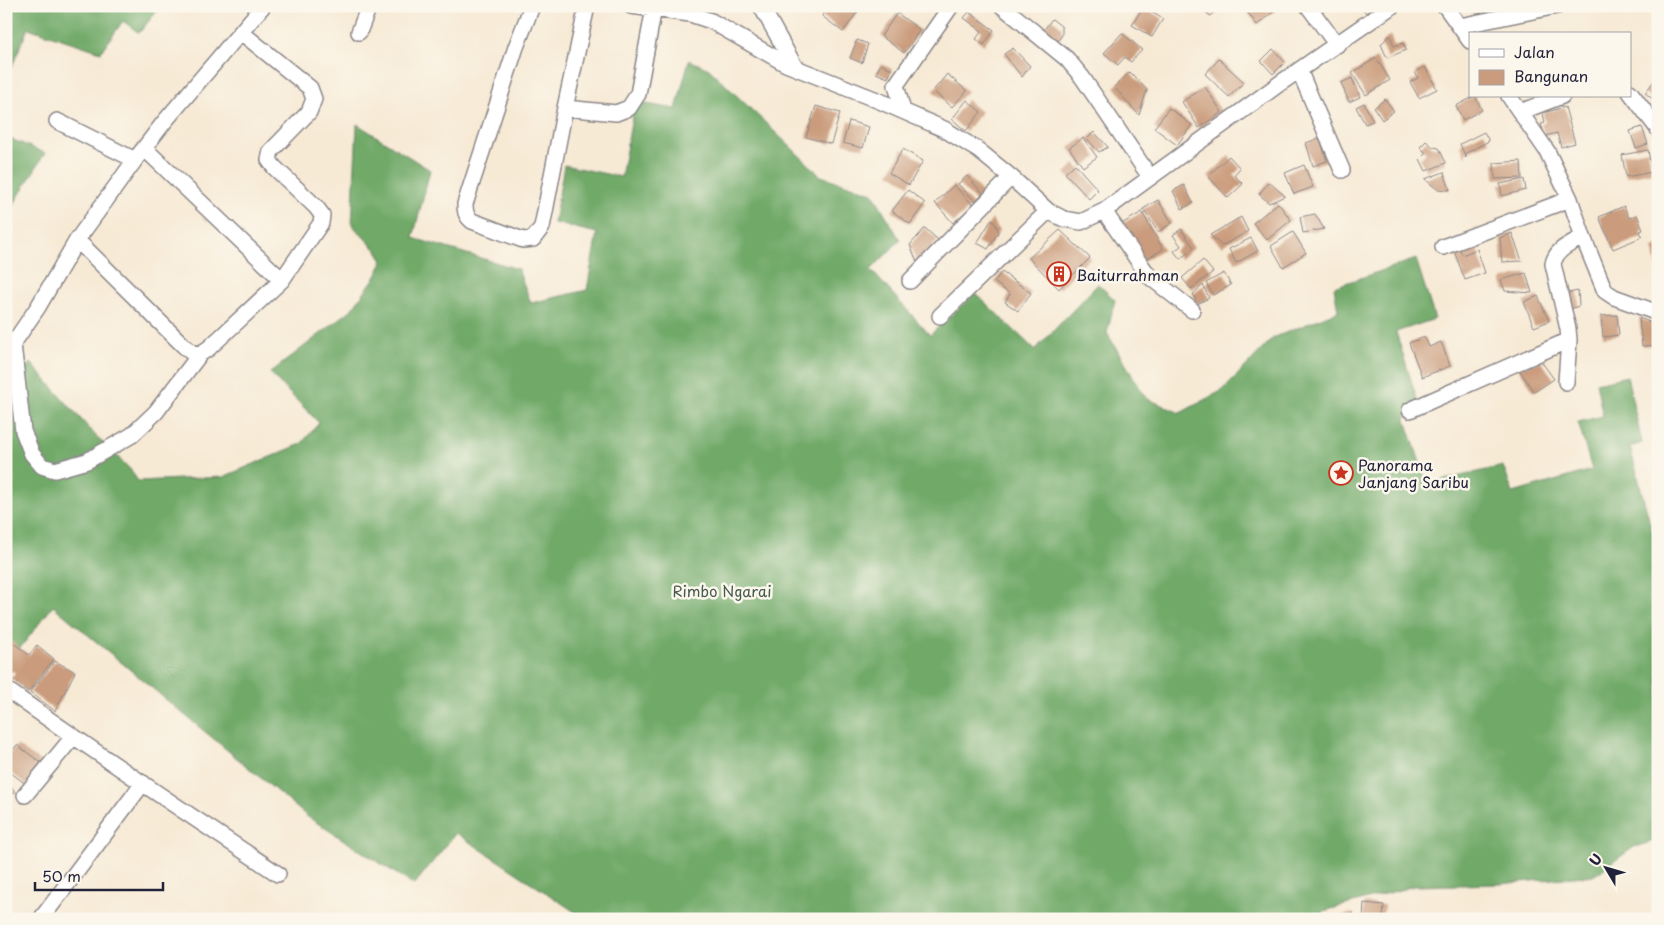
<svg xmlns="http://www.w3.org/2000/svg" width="1664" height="925" font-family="'Playpen Sans',sans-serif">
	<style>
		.forest { fill: #70a968; stroke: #496652 }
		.building { fill: #ca9c7d }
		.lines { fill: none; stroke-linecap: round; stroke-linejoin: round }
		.minor-casing { stroke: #8c8688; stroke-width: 18 }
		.minor { stroke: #fff; stroke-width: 15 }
		.labels { text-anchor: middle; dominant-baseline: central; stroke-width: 5; stroke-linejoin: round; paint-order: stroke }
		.poi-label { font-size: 15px; fill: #22223b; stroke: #fbf7ec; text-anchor: start }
		.park-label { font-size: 15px; fill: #475a50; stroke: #fbf7ec }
	</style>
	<rect width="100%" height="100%" fill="#fbf7ec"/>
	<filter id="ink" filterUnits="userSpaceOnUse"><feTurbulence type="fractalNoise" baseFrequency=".02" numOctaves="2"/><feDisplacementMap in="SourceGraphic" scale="10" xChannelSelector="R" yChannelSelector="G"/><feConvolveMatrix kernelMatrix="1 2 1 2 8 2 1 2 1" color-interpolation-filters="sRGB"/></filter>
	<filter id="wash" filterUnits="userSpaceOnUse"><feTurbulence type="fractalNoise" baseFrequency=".0096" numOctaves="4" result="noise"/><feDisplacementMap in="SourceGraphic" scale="20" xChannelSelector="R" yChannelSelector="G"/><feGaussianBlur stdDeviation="1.12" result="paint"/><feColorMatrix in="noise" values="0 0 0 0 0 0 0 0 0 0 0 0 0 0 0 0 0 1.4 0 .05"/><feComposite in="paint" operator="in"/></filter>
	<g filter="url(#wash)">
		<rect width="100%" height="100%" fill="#f7ead5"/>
		<path class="forest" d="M6,6H161L139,33L123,21L101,52L28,28L11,69L6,68Z
			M689,60L709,69L821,176L873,193L900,240L871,270L930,335L975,293L1035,350L1098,284L1115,300L1107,333L1146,398L1180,413L1223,390L1273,338L1338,311L1334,287L1416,259L1435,319L1396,332L1420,409L1405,417L1427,484L1503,466L1513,493L1592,470L1578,422L1603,416L1596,383L1627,376L1642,443L1630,447L1658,554V840L1634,847L1595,875L1500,884L1414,886L1324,911L1320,919H584V918L456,833L414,885L308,817L53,606L6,666V392L31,363L95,435L130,469L138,481L223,477L301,444L319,423L270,373L351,310L376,276L382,264V259L378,252L352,225L357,124L430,170L413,238L518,269L531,303L587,290L597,233L554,223L564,165L621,177L635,102L676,109Z
			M6,137L45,153L6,217Z"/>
		<g id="blocks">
			<path class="building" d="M829,6H854L859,10L843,32L822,16Z
				M1201,6H1221L1210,16Z
				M1243,6H1276L1278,8L1257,25Z
				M1361,6H1375L1366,13Z
				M1143,7L1163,19L1152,37L1132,25Z
				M969,12L994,30L984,45L976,39L982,31L964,18Z
				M897,13L920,30L904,53L881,36Z
				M1052,19L1062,27V35L1057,42L1043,31Z
				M1122,33L1142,50L1131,62L1125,57L1118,65L1104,53Z
				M1390,35L1394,46L1403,43L1406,50L1387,58L1381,44Z
				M857,40L868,44L862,63L850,58Z
				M1013,48L1030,66L1022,77L1004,54Z
				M1273,49L1285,62L1273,74L1261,61Z
				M1376,58L1390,80L1366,95L1352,73Z
				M1219,59L1244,82L1229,97L1205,74Z
				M881,64L892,69L888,78L876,73Z
				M1425,67L1437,89L1419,98L1410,82L1418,78L1415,72Z
				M1658,67V103L1645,93L1656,78V70Z
				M1130,72L1147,90L1139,115L1114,87Z
				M947,74L967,91L952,107L933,91Z
				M1352,78L1360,97L1349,102L1341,83Z
				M1205,87L1222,112L1199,128L1182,102Z
				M1475,96L1482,110L1463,120L1456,106Z
				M1385,99L1394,111L1382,120L1374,108Z
				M967,100L981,112L966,131L952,119Z
				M1364,103L1373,121L1365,124L1356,107Z
				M816,106L840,113L831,144L806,137Z
				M1565,107L1575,143L1561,147L1557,133L1545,136L1541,124L1545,123L1543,113Z
				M1169,108L1192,125L1177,145L1154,128Z
				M849,121L869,127L863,148L843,143Z
				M1642,127L1648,144L1636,148L1630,131Z
				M1094,132L1108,147L1099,152L1087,139Z
				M1484,132L1489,141L1466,153V158L1460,144Z
				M1083,138L1097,157L1083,167L1069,148Z
				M1320,138L1327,161L1313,166L1306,143Z
				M1426,141L1433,147L1439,148L1446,163L1426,171L1420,159L1426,153L1420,147Z
				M903,149L923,161L909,185L889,173Z
				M1648,150L1652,172L1626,177L1622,155Z
				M1229,156L1240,168L1234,175L1243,184L1228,198L1208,176Z
				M1521,161L1522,178L1495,179L1494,163Z
				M1075,164L1098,190L1089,199L1065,173Z
				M1304,165L1313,187L1294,194L1285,173Z
				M1444,172L1450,190L1437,189L1425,179Z
				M967,176L983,193L975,201L958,184Z
				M1524,179L1526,190L1502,196L1500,184Z
				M1269,182L1285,196L1269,203L1259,194Z
				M954,185L973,205L953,223L935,203Z
				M1184,185L1193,203L1182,209L1173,191Z
				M908,190L925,203L910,224L892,211Z
				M1158,200L1172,223L1158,232L1143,209Z
				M1278,203L1291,220L1267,240L1253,223Z
				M1624,206L1629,218L1637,215L1643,230L1640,231L1642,237L1613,249L1599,217Z
				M1142,212L1163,249L1142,262L1120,225Z
				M1315,214L1324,229L1303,233L1300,217Z
				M1241,217L1248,231L1222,246L1210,235Z
				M992,219L999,231L988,249L977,243Z
				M925,228L938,240L917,262L910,245Z
				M1181,229L1194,248L1180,259L1174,251L1181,246L1173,235Z
				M1060,230L1090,258L1059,289L1029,258Z
				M1293,232L1306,253L1283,267L1271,246Z
				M1512,233L1522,261L1502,262L1500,238Z
				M1251,238L1258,251L1236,263L1229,249Z
				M1459,246L1462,255L1477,249L1485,273L1465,280L1453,248Z
				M1658,246V267H1657L1653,248Z
				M1203,260L1213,272L1191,289L1182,278Z
				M1002,272L1031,293L1018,311L1005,302L1010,294L994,282Z
				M1224,273L1231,285L1213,295L1206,283Z
				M1526,273L1532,293L1505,291L1501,280Z
				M1203,285L1209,298L1197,304L1193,294Z
				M1578,291L1579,306L1567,310L1564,294Z
				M1538,296L1549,321L1534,327L1524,302Z
				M1617,315L1619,335L1603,337L1601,316Z
				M1639,318L1658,325V345L1642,346Z
				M1425,337L1429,347L1441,342L1450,366L1422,377L1409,343Z
				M1541,361L1554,379L1534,392L1518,368Z
				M11,641L29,655L37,645L54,659L28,692L11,678L15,673L10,669L6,675V647Z
				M55,661L75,672L55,711L30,692Z
				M17,745L43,764L27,785L6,769V758Z
				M6,778L15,792L6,797Z
				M1364,903L1384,905L1383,919H1363Z
				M1353,913L1354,919H1333V918Z"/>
		</g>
	</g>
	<g filter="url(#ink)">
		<use href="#blocks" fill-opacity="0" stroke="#8c8688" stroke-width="1"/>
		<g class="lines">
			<g class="minor-casing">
				<path id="minor" d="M532,6L516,47L465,204C465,212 466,216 472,221L523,240L533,239L542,227L565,108L587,6
					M631,6L690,14L711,21L786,64L882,102L944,129L978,150L1011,177L1048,211L1064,219L1081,222L1104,211L1279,84L1392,6
					M761,6L795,67
					M1002,6L1067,59L1082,77L1150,177
					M1308,6L1337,45
					M1445,6L1470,41
					M1460,26L1557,6
					M359,32L369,6
					M1299,70L1342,170
					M1630,92L1658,129
					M1509,96L1547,151L1570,199L1583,237L1605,291L1614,297L1658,313
					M565,108L616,113L629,108L638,94L654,8
					M903,111L896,85L951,6
					M1520,112L1562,96
					M57,121L135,160
					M144,148L282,280
					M1104,211L1141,265L1150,277L1192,310
					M77,240L183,345L191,352L200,354L209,348L282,280L321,223L322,215L316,207L274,167L269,160L271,151L309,112L314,99L310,88L242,33
					M1443,247L1570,199
					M910,281L1011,177
					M940,316L1048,211
					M13,344L23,431L32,454L42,466L55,470L87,461L132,435L156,412L200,354
					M6,354L38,307L77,240L135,160L165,121L263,6
					M1566,382L1569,340L1568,329L1553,264C1556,249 1570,244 1583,237
					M1410,410L1569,340
					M6,689C95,753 187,813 278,874
					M25,795L73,737
					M41,919L143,783"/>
			</g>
			<use href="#minor" class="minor"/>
		</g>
	</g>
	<defs>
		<g id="building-ring" transform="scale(1.25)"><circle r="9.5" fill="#fbf7ec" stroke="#c8321e" stroke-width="1.5"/><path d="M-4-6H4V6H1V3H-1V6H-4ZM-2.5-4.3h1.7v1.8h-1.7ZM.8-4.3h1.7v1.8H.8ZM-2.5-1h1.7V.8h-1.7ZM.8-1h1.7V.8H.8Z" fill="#c8321e"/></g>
		<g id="sight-ring" transform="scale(1.25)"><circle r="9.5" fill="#fbf7ec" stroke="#c8321e" stroke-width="1.5"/><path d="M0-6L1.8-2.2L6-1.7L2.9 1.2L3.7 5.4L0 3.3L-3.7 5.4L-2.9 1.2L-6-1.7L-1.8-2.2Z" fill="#c8321e"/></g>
	</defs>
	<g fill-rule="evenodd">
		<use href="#building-ring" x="1059" y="274"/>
		<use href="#sight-ring" x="1341" y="473"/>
	</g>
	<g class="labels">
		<g class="poi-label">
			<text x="1076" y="274">Baiturrahman</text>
			<text x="1358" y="464">Panorama<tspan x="1358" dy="17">Janjang Saribu</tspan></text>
		</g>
		<g class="park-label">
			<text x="722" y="590">Rimbo Ngarai</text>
		</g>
	</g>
	<rect width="1664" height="925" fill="none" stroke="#fbf7ec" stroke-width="25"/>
	<rect x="1469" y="32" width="162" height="65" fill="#fbf7ec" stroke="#a4a2a5"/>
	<rect x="1479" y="49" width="25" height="8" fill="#ffffff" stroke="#a4a2a5"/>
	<text x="1514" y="58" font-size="15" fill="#22223b">Jalan</text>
	<rect x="1479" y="70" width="25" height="15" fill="#ca9c7d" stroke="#a4a2a5"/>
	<text x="1514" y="82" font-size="15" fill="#22223b">Bangunan</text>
	<g transform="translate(1606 868) rotate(308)" stroke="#fbf7ec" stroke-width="4" paint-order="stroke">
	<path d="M0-4L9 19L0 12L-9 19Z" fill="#22223b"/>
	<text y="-8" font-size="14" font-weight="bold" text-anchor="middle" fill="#22223b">U</text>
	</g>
	<path d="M35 882v8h128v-8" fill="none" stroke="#22223b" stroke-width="2.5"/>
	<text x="42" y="882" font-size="15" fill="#22223b" stroke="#fbf7ec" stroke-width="4" paint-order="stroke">50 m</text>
</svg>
